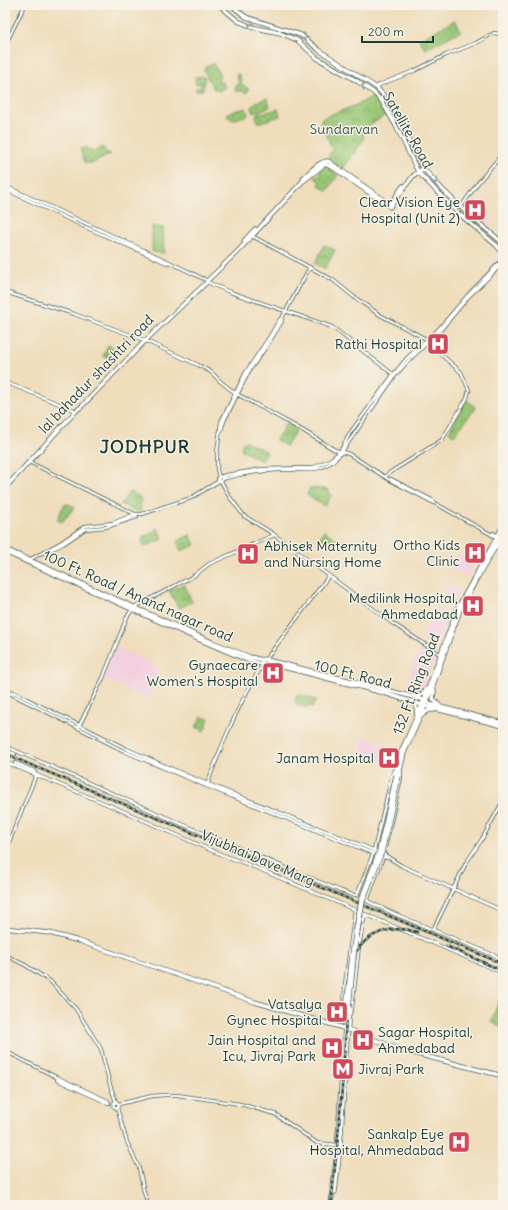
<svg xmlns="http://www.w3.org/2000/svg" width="508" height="1210" font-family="Delius,sans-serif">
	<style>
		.built { fill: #f3cfe0 }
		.grass { fill: url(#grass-dots); stroke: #5c8254 }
		.park { fill: url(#park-crowns); stroke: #5c8254 }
		.pitch { fill: #98c674; stroke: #5c8254 }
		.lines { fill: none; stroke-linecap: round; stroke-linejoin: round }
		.minor-tunnel { stroke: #c5bda1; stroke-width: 2.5; stroke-dasharray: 2.5 1; stroke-linecap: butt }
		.minor-casing { stroke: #3e5548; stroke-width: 4 }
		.major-casing { stroke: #3e5548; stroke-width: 5 }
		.minor { stroke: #fff; stroke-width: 2.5 }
		.major { stroke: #fff; stroke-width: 3.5 }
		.rail-casing { stroke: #1f3d34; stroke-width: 2.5 }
		.rail { stroke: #f7f3e8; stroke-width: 1; stroke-dasharray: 3; stroke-linecap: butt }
		.major-bridge-casing { stroke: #3e5548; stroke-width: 5; stroke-linecap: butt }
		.major-bridge { stroke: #fff; stroke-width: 3.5 }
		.oneway { stroke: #8f9e9a }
		.labels { text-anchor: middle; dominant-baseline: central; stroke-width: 3; stroke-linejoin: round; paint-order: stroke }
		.park-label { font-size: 14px; fill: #375841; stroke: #f7f3e8 }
		.street-label { font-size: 14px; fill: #1f3d34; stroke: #f7f3e8 }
		.poi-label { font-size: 14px; fill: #1f3d34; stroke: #f7f3e8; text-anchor: end }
		.district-label { font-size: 18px; font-weight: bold; letter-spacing: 1px; fill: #1f3d34; stroke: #f7f3e8 }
	</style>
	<defs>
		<pattern id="grass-dots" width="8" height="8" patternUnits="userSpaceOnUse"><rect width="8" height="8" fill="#98c674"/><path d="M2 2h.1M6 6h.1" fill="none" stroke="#7ba260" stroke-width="1.8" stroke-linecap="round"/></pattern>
		<pattern id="park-crowns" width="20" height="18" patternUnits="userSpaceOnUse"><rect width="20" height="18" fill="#98c674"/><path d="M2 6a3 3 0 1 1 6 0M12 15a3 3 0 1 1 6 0" fill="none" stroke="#7ba260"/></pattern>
	</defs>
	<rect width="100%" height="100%" fill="#f7f3e8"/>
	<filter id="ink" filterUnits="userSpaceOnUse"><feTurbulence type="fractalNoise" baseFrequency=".025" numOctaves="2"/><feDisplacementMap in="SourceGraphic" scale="8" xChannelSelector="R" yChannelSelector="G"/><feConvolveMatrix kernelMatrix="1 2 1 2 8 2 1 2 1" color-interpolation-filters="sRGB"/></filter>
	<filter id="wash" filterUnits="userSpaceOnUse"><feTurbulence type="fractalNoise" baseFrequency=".012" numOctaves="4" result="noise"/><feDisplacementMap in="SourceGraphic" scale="16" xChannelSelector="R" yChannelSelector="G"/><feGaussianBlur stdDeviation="0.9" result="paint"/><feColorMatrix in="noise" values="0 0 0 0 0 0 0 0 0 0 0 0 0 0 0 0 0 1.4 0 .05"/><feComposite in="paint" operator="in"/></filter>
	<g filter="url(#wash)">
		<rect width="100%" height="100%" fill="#efddbc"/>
		<path class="built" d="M471,202L479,209L477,213L480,216L484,212L493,219L488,224L467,207Z
			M458,554L476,564L466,577L450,569Z
			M444,582L460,590L452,606L441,599L447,587L443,585Z
			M438,607L449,615L437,649L420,638Z
			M420,644L437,654L422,692L419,695L404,692Z
			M116,646L159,668L150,700L103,678Z
			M365,736L395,748L392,755L388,754L384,762L359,752Z"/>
		<path class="grass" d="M455,20L461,31L425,49L419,40Z
			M213,63L220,75L218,80L220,82L221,81L225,87L219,91L213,88L204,71L205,67Z
			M239,74L242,82L239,83L249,89L246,93L242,91H236L235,88L239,83L236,75Z
			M203,76L205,77L203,90L196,91V88L201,87V83L196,84L195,77Z
			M267,98L270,107L253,113L251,108L256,102Z
			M246,108L248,115L232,120V117L228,118L227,113Z
			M278,109L280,116L258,123L256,115Z
			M87,147L93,151L103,147L106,152L111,154L93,163H85L80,149Z
			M325,166L338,175L327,191L319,185L320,182L316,179L314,175L318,176L321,172L319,171Z
			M108,345L113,348V354L116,356L114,361L103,356Z
			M246,441L267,452L262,461L241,450L242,447L241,445Z
			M68,504L75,507L62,522L57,520L64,505Z
			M158,528L163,539L144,547L142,543L144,537L156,531L155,529Z
			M324,531L337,539L334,545L320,538Z
			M298,694L316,700L312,707L308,706L307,708L296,704L295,699Z
			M202,716L206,719L207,718L209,719L204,731L196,727Z
			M503,991V1027L491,1022Z"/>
		<path class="park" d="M374,95L387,114L363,130L364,139L343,169L329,159L328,156L333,150L321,124V119C339,110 358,107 374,95Z
			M324,245L335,250L325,269L315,263Z
			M467,400L476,408L459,429L454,435L449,432Z
			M287,422L297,428L286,446L276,440Z
			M310,488L328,489L331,496L325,506L307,495Z
			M130,491L142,499L140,503L141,511L137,512L121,504Z
			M190,535L195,545L181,551L177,541Z
			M184,584L192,602L179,608L169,591Z"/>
		<path class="pitch" d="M152,226L163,228L164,253L152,252Z"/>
	</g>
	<g filter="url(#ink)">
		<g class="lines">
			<path class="minor-tunnel" d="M15,754L17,756L15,763"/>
			<g class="minor-casing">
				<path id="minor" d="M5,45L25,5
					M377,88L379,85L414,71L446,55L476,43L494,33L500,34L503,37
					M5,186L167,261L206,280
					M5,189L83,226L167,263L168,262
					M461,207L477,184L503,153
					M252,236L333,280L354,297L380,315L428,340L437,351L461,372L469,390L467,398L442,440L389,473L385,477
					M207,282L230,292L332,327L394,375
					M5,292L74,314L144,340L198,365L211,372L221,382L235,393
					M5,382L74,410
					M235,393L302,430L335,450L349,454L388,479L438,505L503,541
					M219,436L224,421L249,371L270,341L282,321V318L310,267
					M29,462L135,514L136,517
					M218 479a2 2 0 1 1 4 0a2 2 0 1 1-4 0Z
					M219,477L217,470V453L221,422L246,372L270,336L280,319L282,318
					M220,477L226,475L262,469L312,468L330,460L340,452L350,433L393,375L407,358L437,331L468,295L503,259
					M222,479C240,474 259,471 278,470C303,469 323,475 341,453L394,377L409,360L438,333L469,296L503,263
					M391,479L434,501
					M221,481L229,496L244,516L272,533L392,623L441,655
					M493,533L503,538
					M44,551H48L63,544L85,529L106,527L137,517
					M29,560L62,542L85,526L113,523L135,514H142L191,498L219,481
					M266,659L328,577
					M5,688L127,749L188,776L383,854L402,866L503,911
					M5,691L126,752L216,790L367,851L387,858
					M79,726L103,678L127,617L134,607L192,577L209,564L274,535
					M5,746L177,822L341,891L353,895H357L367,901L395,914L503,959
					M5,750L15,754
					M5,762L116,808L215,852L252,866L503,973
					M207,785C222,743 239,702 263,664
					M5,852L36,775L34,771L15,763
					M357,895L373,854L392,776L396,768
					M367,901L383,857L401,778V772
					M433,930L466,863L482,839L503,801
					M5,955L25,965L50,981L76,1009L101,1049L110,1085L116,1102
					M344,1013L345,984L355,910
					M349,1016L352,1008L359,946L365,914
					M5,1051L56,1077L108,1101L109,1103H108
					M57,1080L108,1103
					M113.5 1105a2.5 2.5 0 1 1 5 0a2.5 2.5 0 1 1-5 0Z
					M119,1104L152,1096L165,1095H177L240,1104L275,1114L317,1143L337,1145
					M117,1108L127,1142L139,1168L144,1192L148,1205"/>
			</g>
			<g class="major-casing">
				<path id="major" d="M219,5L238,21L252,27L280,33L297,40L317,58L357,81L373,92L381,100L396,126L418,172L457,212L496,245L503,253
					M231,5L246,17L301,35L319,50L377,88L384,96L395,114L422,167L441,188L467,213L503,243
					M303,178C310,172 319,161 328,161L388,203L392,202L403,186
					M244,241L255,229
					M207,281L239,250L302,182L325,164L335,169L390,207L413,176L423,168
					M5,488L76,411L82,406L150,336L207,282
					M5,549L212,642L250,657L263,660
					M5,552L200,640L247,660L265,665L267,663V660L263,659L262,663
					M267,660L376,687L424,700L433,705L503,723
					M267,664L291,669L384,693L432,708L503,726
					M433,685L434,690L433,699L439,705
					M412,696H420L427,689
					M412,701L416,706L417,716
					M421,716L429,710H435
					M396,775L401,752L424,700L457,609L503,526
					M399,776L404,753L427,702L460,610L476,580L503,534
					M5,928L49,933L79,941L255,1002L347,1029L401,1050L503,1076
					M335,1192L340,1149L349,1008
					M331,1205L337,1151L346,1008"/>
			</g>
			<use href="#minor" class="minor"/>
			<use href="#major" class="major"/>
			<g class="rail-casing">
				<path id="rail" d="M5,754L503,964
					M446,946L503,971
					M331,1205C337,1151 342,1096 345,1042C346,1020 345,973 354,955C367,932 393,924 417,932"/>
			</g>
			<use href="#rail" class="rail"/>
			<g class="major-bridge-casing">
				<path id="major-bridge" d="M346,1008L353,947L361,900L379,851L396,775
					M349,1008L355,947L363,901L382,852L399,776"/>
			</g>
			<use href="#major-bridge" class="major-bridge"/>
		</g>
		<defs><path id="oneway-chevron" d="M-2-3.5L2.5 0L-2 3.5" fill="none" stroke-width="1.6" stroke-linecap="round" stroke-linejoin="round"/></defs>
		<g class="oneway">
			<use href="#oneway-chevron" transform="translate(251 26) rotate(-161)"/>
			<use href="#oneway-chevron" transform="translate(304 37) rotate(35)"/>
			<use href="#oneway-chevron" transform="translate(364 86) rotate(-146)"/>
			<use href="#oneway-chevron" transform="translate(435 181) rotate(49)"/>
		</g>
	</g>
	<defs>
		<g id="hospital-square" transform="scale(1.15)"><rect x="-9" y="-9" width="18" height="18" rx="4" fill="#d1495b" stroke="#f7f3e8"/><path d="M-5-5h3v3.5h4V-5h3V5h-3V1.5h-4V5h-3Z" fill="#fff"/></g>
		<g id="metro-square" transform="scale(1.15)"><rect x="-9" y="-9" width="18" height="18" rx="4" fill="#d1495b" stroke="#f7f3e8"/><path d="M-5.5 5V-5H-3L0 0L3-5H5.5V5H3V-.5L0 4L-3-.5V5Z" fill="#fff"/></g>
	</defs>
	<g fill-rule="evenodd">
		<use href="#hospital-square" x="475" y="210"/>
		<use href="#hospital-square" x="438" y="344"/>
		<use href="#hospital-square" x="475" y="553"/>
		<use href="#hospital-square" x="248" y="554"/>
		<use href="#hospital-square" x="473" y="606"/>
		<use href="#hospital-square" x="273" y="673"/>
		<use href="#hospital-square" x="389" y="758"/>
		<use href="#hospital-square" x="337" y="1012"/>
		<use href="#hospital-square" x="363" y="1040"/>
		<use href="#hospital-square" x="332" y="1048"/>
		<use href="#metro-square" x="343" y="1069"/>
		<use href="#hospital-square" x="459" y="1142"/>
	</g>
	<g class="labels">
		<g class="park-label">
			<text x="344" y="129">Sundarvan</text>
		</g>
		<g class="street-label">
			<text transform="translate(408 130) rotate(60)">Satellite Road</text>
			<text transform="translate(96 374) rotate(-46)">lal bahadur shashtri road</text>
			<text transform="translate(138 596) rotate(24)">100 Ft. Road / Anand nagar road</text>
			<text transform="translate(353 674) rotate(14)">100 Ft. Road</text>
			<text transform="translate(416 684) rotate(-69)">132 Ft. Ring Road</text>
			<text transform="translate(258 858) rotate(23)">Vijubhai Dave Marg</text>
		</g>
		<g class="poi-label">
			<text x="460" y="202">Clear Vision Eye<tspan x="460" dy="16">Hospital (Unit 2)</tspan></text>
			<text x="422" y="344">Rathi Hospital</text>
			<text x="460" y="545">Ortho Kids<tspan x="460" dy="16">Clinic</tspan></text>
			<text x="264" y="546" text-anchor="start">Abhisek Maternity<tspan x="264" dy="16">and Nursing Home</tspan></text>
			<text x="458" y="598">Medilink Hospital,<tspan x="458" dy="16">Ahmedabad</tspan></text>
			<text x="258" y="665">Gynaecare<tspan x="258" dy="16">Women's Hospital</tspan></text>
			<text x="374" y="758">Janam Hospital</text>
			<text x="322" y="1004">Vatsalya<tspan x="322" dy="16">Gynec Hospital</tspan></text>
			<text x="378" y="1032" text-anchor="start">Sagar Hospital,<tspan x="378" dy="16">Ahmedabad</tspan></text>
			<text x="316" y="1040">Jain Hospital and<tspan x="316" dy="16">Icu, Jivraj Park</tspan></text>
			<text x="358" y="1069" text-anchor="start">Jivraj Park</text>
			<text x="444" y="1134">Sankalp Eye<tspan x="444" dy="16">Hospital, Ahmedabad</tspan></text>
		</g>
		<g class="district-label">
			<text x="145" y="446">JODHPUR</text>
		</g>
	</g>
	<rect width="508" height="1210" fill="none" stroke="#f7f3e8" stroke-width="20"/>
	<path d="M362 36v6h71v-6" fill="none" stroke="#1f3d34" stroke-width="2"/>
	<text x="368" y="36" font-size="12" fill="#1f3d34" stroke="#f7f3e8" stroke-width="3" paint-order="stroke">200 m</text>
</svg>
